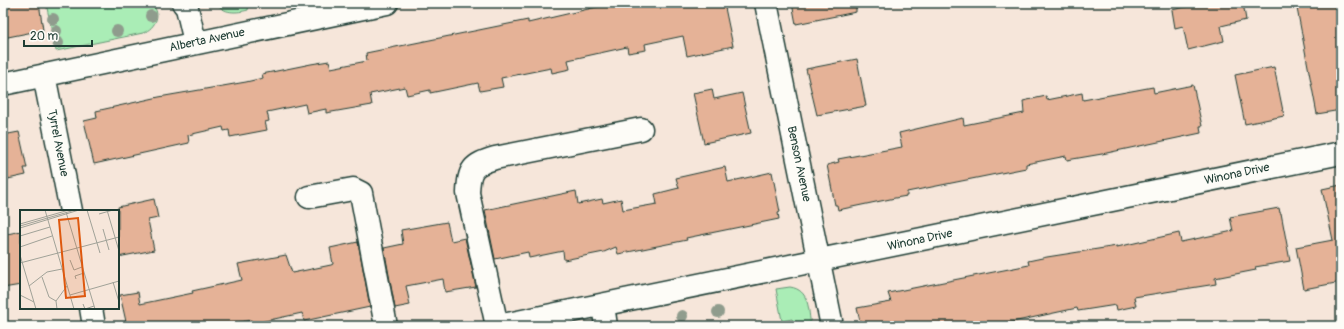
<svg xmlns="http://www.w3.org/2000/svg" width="1344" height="329" font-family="Pangolin,sans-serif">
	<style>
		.green { fill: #aaedb6; stroke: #649575 }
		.building { fill: #e5b297; stroke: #1f3d34 }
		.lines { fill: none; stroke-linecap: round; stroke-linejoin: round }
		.minor-casing { stroke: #1f3d34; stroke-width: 25 }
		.minor { stroke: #fdfcf7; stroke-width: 22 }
		.tree { fill: #8f9c8d }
		.labels { text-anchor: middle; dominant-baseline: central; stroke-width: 3; stroke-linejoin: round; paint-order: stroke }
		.street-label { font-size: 12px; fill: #1f3d34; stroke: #fdfcf7 }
		.inset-road { fill: none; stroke: #a0a298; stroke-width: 1 }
		.view { fill: #de580e; fill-opacity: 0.15; stroke: #de580e; stroke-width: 2 }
		.inset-edge { fill: none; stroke: #1f3d34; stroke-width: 2 }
	</style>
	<rect width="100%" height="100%" fill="#f6e6da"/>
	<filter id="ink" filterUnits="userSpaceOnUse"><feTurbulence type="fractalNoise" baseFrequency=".025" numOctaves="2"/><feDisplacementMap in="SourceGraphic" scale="8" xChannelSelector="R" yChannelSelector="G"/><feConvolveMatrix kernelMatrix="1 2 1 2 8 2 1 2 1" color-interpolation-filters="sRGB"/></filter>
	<g filter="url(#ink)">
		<path class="green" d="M46,3H150C163,12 156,28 143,33L56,51Z
			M217,3H249L248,10C237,13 223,14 217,3Z
			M790,287C810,290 808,309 811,326H794L792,319L782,321L776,289Z"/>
		<path class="building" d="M3,3H39L43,30L3,38Z
			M614,3H724L733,46L687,56L683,36L645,44L646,50L628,53L627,47L568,60L570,69L552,73L551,68L501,78L503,87L480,91L478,83L430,93V90L407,95L405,87L370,94L372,105L326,113V109L307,113L305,104L267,112L269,121L265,122L267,130L230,137L229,130L224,131L223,127L188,135L189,143L94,164L84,121L97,118L96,111L159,97L246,82L263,78L262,74L311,64L329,61L331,68L367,61L366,53L528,20V23Z
			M792,3H856V12L796,24Z
			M1193,3H1243L1246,20L1221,26L1224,41L1188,50L1183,26L1175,28L1172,10L1194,5Z
			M1296,3H1341V110L1317,114Z
			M857,59L866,106L817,115L806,69Z
			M1274,67L1284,116L1245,124L1235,75Z
			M1193,85L1202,126H1200L1201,133L1102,154L1067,160L1066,156L1026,164V168L907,192V196L895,198L838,210L837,205H835L827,165L839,162L838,159L902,147L899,133L963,118L964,125L1024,113L1023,101L1046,96L1047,100L1082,93L1083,100L1153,87L1154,93Z
			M712,89L714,99L742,93L751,133L704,143L693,93Z
			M19,132L27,168H24L26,175L8,179L7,172L3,173V135Z
			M725,167L728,182L772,172L780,212L778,213L779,219L686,238L687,240L618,254L616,247L604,252L564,260L563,251L529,258L528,252L495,259L485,210L576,191L578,204L602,199L603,203L621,199L623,210L657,204L655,194L679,188L676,178Z
			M1341,185V282L1304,289L1296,247L1333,240L1322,189Z
			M154,199L158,218L148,220L154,250L118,257V207Z
			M1279,208L1280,213H1281L1290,261L1255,267L1256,270L1215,278L1216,284L1134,297L1136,306L1117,310L1116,305L1078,311L1077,308L994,326H861L857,308L891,302L888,293L1029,265L1028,261L1047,257L1117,246V247L1179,233L1181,242L1233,231L1230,217Z
			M447,222L451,241L465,238L476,287L445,292L443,279L406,286L410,305L395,308L384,248L403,244L401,230Z
			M21,231V285L3,288V235Z
			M358,242L370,307L304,321L302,313L251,324V320L221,326H127L120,295L138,292L140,304L193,293L192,291L242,280L238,264L286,255L292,273L331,265L333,264L330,248Z"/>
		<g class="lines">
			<g class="minor-casing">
				<path id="minor" d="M183,3L187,8L195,42
					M766,3L832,326
					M44,75L71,211
					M3,84L387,3
					M309,197L353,189L361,193L386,326
					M603,305L606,326
					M91,308L94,326
					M497,326L468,193C469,169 472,165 495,158L641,129
					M498,326L1341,153"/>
			</g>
			<use href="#minor" class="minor"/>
		</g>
		<g class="tree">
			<circle cx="151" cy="16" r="6"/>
			<circle cx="53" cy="19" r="6"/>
			<circle cx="56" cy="31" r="6"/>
			<circle cx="117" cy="31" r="6"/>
			<circle cx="58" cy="43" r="6"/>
			<circle cx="718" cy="312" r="6"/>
			<circle cx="682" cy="316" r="6"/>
		</g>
	</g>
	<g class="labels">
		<g class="street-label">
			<text transform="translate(207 40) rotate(-12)">Alberta Avenue</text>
			<text transform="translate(58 143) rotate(79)">Tyrrel Avenue</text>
			<text transform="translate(799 164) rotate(78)">Benson Avenue</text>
			<text transform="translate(1237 174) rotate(-12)">Winona Drive</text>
			<text transform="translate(920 240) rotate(-12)">Winona Drive</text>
		</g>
	</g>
	<g transform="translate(20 210)">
		<rect width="99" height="99" fill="#f6e6da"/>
		<path class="inset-road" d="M25,0L54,99M67,0L80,43M87,0L99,41M46,2L75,99M79,4L93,0M0,14L49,0M0,16L55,0M0,18L59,0M83,19L89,40M0,26L30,17M0,37L32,26M0,45L16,99M50,50L54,60L62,57M0,53L99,27M22,67L29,87L36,91M56,69L55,66L64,63M93,72L99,92M9,76L27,62L42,59M0,85L14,92M50,85L99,71M63,94L65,99L74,96M37,99L36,91L47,76"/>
		<path class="view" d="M58,8L65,86L46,88L39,10Z"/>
		<rect width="99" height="99" class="inset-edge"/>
	</g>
	<rect width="1344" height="329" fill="none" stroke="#fdfcf7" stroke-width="16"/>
	<rect x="8" y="8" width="1328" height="313" fill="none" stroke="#1f3d34" stroke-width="1.5" filter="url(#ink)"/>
	<path d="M24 40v6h68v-6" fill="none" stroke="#1f3d34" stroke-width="2"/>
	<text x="30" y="40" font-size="12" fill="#1f3d34" stroke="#fdfcf7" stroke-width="3" paint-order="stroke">20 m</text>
</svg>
